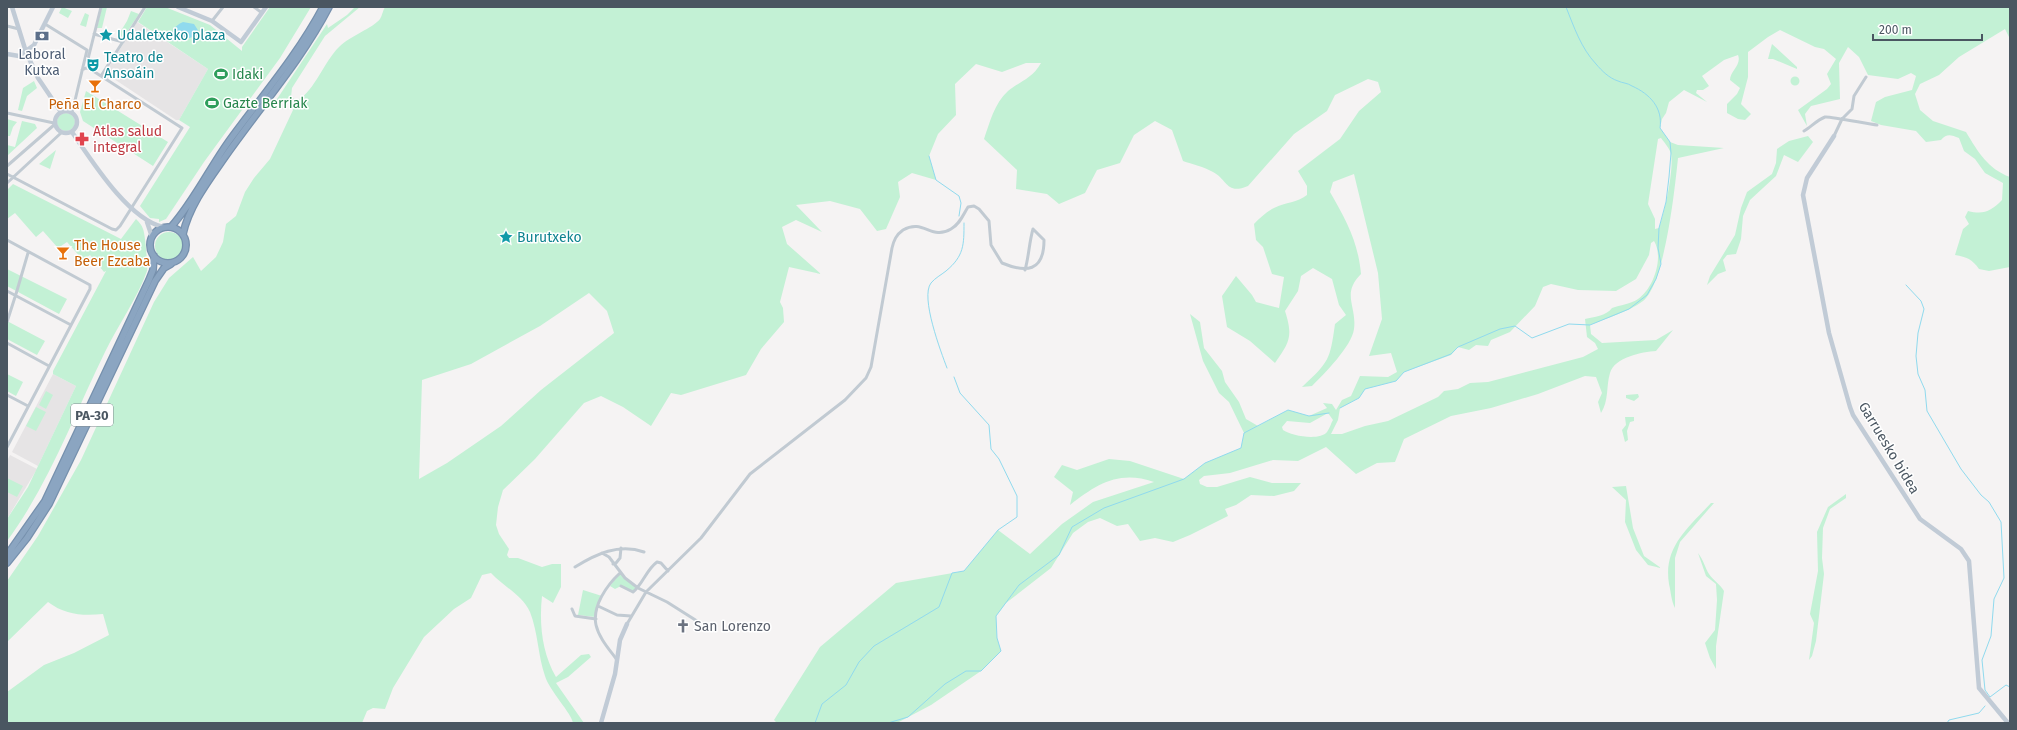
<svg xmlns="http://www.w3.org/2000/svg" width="2017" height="730" font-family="'Fira Sans',sans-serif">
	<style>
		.education { fill: #e6e4e5 }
		.green { fill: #c3f1d5; fill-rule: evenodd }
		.water { fill: #90daee }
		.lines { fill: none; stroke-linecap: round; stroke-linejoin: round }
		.stream { stroke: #90daee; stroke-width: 1 }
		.highway-casing { stroke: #7690ad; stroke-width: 8 }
		.street { stroke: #c1cad2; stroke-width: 3 }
		.secondary { stroke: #c1cbd6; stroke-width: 4.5 }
		.highway { stroke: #8ba5c1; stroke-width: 5.5 }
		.labels { text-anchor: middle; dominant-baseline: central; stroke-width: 3; stroke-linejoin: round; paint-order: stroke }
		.shield { fill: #fff; stroke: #808990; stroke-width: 1 }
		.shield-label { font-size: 13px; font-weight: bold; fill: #4a5661 }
		.culture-label { font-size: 14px; fill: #0d838f; stroke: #fff; text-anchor: start }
		.service-label { font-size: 14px; fill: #4e5e75; stroke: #fff }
		.leisure-label { font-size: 14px; fill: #27864d; stroke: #fff; text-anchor: start }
		.food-label { font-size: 14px; fill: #c56008; stroke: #fff }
		.health-label { font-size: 14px; fill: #be3a42; stroke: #fff; text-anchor: start }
		.street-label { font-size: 14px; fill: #4a5661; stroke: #fff }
		.worship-label { font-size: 14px; fill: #5b616d; stroke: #fff; text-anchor: start }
	</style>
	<rect width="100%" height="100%" fill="#f5f3f3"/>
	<path class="education" d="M137,22L208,69L179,120H176L105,73Z
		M53,374L76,386L38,466L12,452Z
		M10,455L37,469L7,519V461Z"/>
	<path class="green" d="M62,7L72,11L68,18L59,13Z
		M102,7H107L102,28H97Z
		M147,7H165L210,25L242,51V47L270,7H311L280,58L204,162L166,219L159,222V219L150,218L140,206L190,127L179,120L208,69L138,22Z
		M355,7H360L325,36L292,88L291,97L297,101C316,89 323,63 339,47C350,36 373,28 380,19C382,16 383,10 385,7H2010V39L2005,29L1959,57L1939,75L1920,84L1915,94L1920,110L1933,121L1966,132C1978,152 1988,169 2010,177V267L1989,271L1979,269C1972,259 1967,257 1955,255L1963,229L1969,224L1965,217L1968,211C1984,215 1991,211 2002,200L2003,183L1985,173L1975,159L1964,151L1959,138C1951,135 1947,133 1941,140L1926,142L1916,131L1881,125L1871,121L1876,102L1885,97L1912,90L1916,76L1911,73L1898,79L1868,75L1859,57L1848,47L1839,63L1840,99L1811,106L1805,114L1807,126L1798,110L1827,89L1831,84L1827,74L1836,59L1824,49L1815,47L1780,30L1768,37L1748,52V77L1741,104L1751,114L1745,120L1738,119L1727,113V104L1737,94L1740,88L1730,80C1730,71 1742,65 1738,55L1724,60L1702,76L1709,86L1703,90H1697L1696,93L1707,102L1684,90L1669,102L1666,113L1662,119L1660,128L1670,142L1678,145L1724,148L1678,158C1675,187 1665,284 1643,301C1628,312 1607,318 1590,325L1591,334L1602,343L1656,340L1673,330L1656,351C1642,352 1615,357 1610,373C1606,386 1609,401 1601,413L1598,402L1602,393L1596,377L1585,376L1538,394L1491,408L1451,416L1404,439L1395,462L1377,463L1356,474L1326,447L1298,461L1273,460L1230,473L1204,476L1199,480L1200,484L1207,487H1217L1250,477L1272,483H1301L1294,491L1274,496L1251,495L1236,505L1225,509L1228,516L1190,535L1173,542L1155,538L1140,541L1128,524L1117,526L1100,518L1088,522L1073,533L1051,568L1006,603L996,616L997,638L1001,651L981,671L931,705L897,723H777L774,720L820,647L896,583L964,571L998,530L1030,554L1062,524L1093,502L1154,482C1119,470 1097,484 1070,505L1073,492L1054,477L1062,465L1077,470L1109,459L1130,461L1184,479L1205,463L1241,448L1244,433L1229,402L1219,393L1203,361L1190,314L1200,322L1204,348L1222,371L1225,382L1239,402L1246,419L1258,426L1288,410L1309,416L1327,408L1323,403L1332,404L1336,410L1342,400L1351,396L1360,376L1388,377L1397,372L1391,353L1369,356L1382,319L1378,273L1354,174L1333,182L1330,192C1346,220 1358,241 1361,274C1341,294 1357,306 1354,329C1352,346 1324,374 1312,386L1302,387C1329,362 1330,360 1335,324L1346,315L1339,305L1332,279L1313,268L1301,276L1298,291L1285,311C1293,336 1290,342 1275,363L1250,341L1227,327L1222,296L1236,276L1252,295L1256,302L1279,308L1284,277L1272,274L1263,247L1256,240L1254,224C1260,218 1266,212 1274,208C1286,202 1297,203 1307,195V186L1298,171L1340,139L1359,111L1381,92L1378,82L1368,79L1335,95L1327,111L1294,134L1248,186C1226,195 1228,180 1213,172C1204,167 1192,164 1183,161L1172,130L1155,121L1134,135L1120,163L1097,170L1085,193L1059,204L1047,194L1016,189L1017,170L984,139C990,122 994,104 1008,91C1020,81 1032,79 1041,63H1026L1002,72L976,64L955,84L956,115L938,134L929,156L936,180L912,173L898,182L900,197L886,229L877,231L860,209L830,201L796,205L822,232L796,220L782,227L787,244L821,274L789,267L780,302L783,308L784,322L761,349L746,375L681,395L671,393L651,426L623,407L601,396L584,403L535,459L503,490L498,507L496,525L499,534L509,549L507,555L509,558H518L542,567L552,564H561V587L553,603L542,596C539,624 542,653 556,677L581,655L589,654L591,657L568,677L556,683L584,723H573C572,714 549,690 545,676C538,656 538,632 530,612C522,595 504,587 491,573L482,575L471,598L454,609L424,637L393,688L385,709L373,708L367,711L362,723H7V692L44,665L74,653L109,635L103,614C83,616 65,615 48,602L7,642V581L38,536L81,460L154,302L169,278L193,257L201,271L216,257L223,242L226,224L236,216L245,192L254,178L270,159L293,110L290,103L284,100L275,102L327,24L328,28L347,15ZM1661,138C1664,142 1670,149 1671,154C1674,170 1665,211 1659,228L1655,229V219L1648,204L1658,139ZM1654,241C1664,257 1654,288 1638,299C1631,304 1620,305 1612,308C1606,316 1594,317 1585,319L1587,337L1595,343L1598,349L1583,357L1488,382L1470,383L1458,389L1444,391L1438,397L1388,421L1365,426L1342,434H1331L1338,420L1340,408L1359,398L1365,389L1396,381L1404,372L1451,355L1458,347L1469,350L1476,345L1488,346L1491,340L1510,332L1535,306L1543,287L1551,284L1578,290L1616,291L1636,279L1649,255L1651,243ZM589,293L607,311L614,333L541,390L501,426L447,463L419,479L422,380L471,364L540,326ZM1328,413L1333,420C1331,423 1330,428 1327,432C1320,441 1291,436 1283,430L1282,427L1287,421L1310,423Z
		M131,11L139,14L123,38L119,34L127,21Z
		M85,13L89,15L86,27L80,25Z
		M1772,44L1797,67V69L1773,59H1768Z
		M1790.5 81a4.5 4.5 0 1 1 9 0a4.5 4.5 0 1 1-9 0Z
		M34,81L37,88L27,96L22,111L18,110L23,88Z
		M86,91L168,142L153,166L83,121L80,112Z
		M57 122a9 9 0 1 1 18 0a9 9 0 1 1-18 0Z
		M7,119L17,122L13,127L10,136H7Z
		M22,121L35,124L37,128L7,156V145L15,147Z
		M1808,136L1813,142L1798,162L1784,155L1776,176L1750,200L1743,216L1741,239L1736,254L1727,255L1723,260L1726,271L1718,274L1707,285L1710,276L1735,235L1741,208L1747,192L1772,174L1776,163L1777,149L1789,141Z
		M56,150L50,169L39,164Z
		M13,184L121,239L136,219C139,222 142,225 143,229C145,232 148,267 147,271C137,299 118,325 105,352C74,415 49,484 7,541V519L28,487L76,386L53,374V371L106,271L104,272L90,255L83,260L67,242L58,248L43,231L36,237L15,213L7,219V190Z
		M155 246a14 14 0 1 1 28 0a14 14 0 1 1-28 0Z
		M7,269L67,299L59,314L7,286Z
		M7,321L45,341L37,355L7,339Z
		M7,374L23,382L16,396L7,391Z
		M46,391L53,395L46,409L39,405Z
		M1638,394L1639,397L1634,401L1626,398V395Z
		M36,407L46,412L36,431L26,426Z
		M1625,417H1634V421L1630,422L1627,431L1628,440L1625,442L1622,430L1626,425Z
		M7,478L23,486L17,497L7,492Z
		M1626,486L1633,528L1644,556L1661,568L1648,565L1636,550L1625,522L1626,500L1612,487Z
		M1846,494V498L1830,509L1823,528L1822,558L1824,574L1816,641L1812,656L1809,660L1814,623L1810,614L1818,571L1817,532L1828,507Z
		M1711,503H1714L1680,542L1675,558V608C1671,600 1671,592 1669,584C1663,547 1688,528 1711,503Z
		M1698,553C1704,561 1705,568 1709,574C1713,580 1720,584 1724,591L1716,646V669L1710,658L1705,643L1715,630L1717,600L1716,584L1706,576Z
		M620,573L638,588L633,592L621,586L615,589L610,586Z
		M583,590L602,596L595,617L578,615Z"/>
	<path class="water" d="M183,22L194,24L201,35L189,38L187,36L185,39L172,41C170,32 174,26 183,22Z"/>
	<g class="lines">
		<path class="stream" d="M929,156L936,180L959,196L961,203L959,216
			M1906,285L1921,301L1924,309L1918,333L1916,356L1918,374L1925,390L1927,411L1961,469L1981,495L1989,502L2001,522L2004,578L1994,599L1991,636L1982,660L1985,690L1990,697L2006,685L2010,687
			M947,368C941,352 920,297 931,283C935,278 941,275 946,271C964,256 964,245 964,223
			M1340,408L1359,398L1365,389L1396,381L1404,372L1451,354L1458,347L1500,329L1515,326L1532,338L1569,324L1590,325L1629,309L1647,295L1656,279L1661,264L1658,248L1659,228L1666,202L1669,177L1671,153L1670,142L1660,128C1663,108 1650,94 1632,86C1628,83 1622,83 1618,81C1609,78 1602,71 1596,64C1581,48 1574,27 1566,7
			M815,723L822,704L846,685L859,662L874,646L939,607L952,573L964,571L998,530L1017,517V496L999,459L991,449L989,425L960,393L954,377
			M888,723L908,717L945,684L966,671H981L1001,651L997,638L996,616L1019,585L1059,555L1072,527L1104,508L1184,479L1205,463L1241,448L1244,433L1288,410L1309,416L1329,413
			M1947,723L1949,720L1979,713L1985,706"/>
		<g class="highway-casing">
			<path id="highway" d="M150 245a18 18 0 1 1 36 0a18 18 0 1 1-36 0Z
				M171,227C194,201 209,169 229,141C261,97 297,56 323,7
				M183,234C189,206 209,180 225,157C260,107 301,61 329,7
				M7,555L45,501L149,280L153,270L154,256
				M7,563L27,538L49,504L155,281L164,268L171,264"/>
		</g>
		<path class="street" d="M254,7L262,13
			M212,21L223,7
			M45,24L87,50L72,113
			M7,26L19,29
			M94,34L123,42
			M89,69L88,59L101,7
			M101,76L145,7
			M7,113L54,123
			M1804,131C1811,127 1817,120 1825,117C1829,116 1868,124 1877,125
			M1834,136L1842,119L1852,109L1854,96L1866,77
			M7,166L54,125
			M7,174L112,229L116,230L120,226L182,128L90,69L86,68L82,70
			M7,183L61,133
			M7,240L90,285V289L7,447
			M1025,270C1029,256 1029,243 1033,229
			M7,291L71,325
			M16,294L28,253
			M7,322L15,297
			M7,343L49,366
			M7,395L28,406
			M602,553L609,557L625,578L638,588L667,602L697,621
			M613,564L616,563L620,558L621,548
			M575,567C596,554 619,543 644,552
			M621,586L633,592C643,584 646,570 657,562L661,563L668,571
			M598,606L617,615L631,616
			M572,609L575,616L596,619
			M627,624L646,592L701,538L750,474L845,400L866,378L871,367L892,248C894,240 896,235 903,230C924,218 931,241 951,229C960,224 963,215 968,207L974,206L979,209L989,221L991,245L1002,263C1026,273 1044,272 1044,240L1033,229
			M617,660C609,649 599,638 596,625C592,606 607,585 620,573"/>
		<path class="secondary" d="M12,7L26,52L38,78L61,112
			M178,7L212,21L241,42L266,7
			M7,54L19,56L34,45L53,7
			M55 122a11 11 0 1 1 22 0a11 11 0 1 1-22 0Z
			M72,132C92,161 128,219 163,227
			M1834,136L1807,178L1803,195L1829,333L1850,407L1853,415L1920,519L1961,549L1969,561L1979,688L2008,723
			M147,222L152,237
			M601,723L615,674L620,640L627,624"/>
		<use href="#highway" class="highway"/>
	</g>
	<defs>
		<g id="sight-bare" transform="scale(1.08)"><path d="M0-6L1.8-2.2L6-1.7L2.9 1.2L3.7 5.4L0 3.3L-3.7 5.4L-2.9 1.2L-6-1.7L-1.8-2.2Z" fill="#0f9aa8" stroke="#fff" stroke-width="2.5" paint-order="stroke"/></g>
		<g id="bank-bare" transform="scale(1.08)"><path d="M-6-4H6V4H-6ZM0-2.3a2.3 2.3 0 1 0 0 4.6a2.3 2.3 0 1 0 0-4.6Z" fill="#5c6f8a" stroke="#fff" stroke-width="2.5" paint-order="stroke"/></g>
		<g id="theatre-bare" transform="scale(1.08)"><path d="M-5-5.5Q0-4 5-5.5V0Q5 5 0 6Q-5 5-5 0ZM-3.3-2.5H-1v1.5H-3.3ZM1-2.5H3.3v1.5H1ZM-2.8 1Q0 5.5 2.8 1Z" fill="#0f9aa8" stroke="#fff" stroke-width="2.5" paint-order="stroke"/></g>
		<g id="stadium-bare" transform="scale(1.08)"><path d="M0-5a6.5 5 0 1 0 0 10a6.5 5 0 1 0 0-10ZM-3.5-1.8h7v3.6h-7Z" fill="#2e9e5b" stroke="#fff" stroke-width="2.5" paint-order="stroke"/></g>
		<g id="bar-bare" transform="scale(1.08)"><path d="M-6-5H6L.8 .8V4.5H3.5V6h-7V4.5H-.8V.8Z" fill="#e8710a" stroke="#fff" stroke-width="2.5" paint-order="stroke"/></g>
		<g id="pharmacy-bare" transform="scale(1.08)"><path d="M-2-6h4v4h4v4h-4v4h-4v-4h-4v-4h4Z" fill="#e0444e" stroke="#fff" stroke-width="2.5" paint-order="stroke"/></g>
		<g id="church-bare" transform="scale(1.08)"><path d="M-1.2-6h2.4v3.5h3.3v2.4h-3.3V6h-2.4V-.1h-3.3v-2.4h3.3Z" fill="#6b7280" stroke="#fff" stroke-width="2.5" paint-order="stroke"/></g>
	</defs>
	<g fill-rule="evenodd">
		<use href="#sight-bare" x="106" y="35"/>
		<use href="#bank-bare" x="42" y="36"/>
		<use href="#theatre-bare" x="93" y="65"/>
		<use href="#stadium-bare" x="221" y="74"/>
		<use href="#bar-bare" x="95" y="86"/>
		<use href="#stadium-bare" x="212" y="103"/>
		<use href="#pharmacy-bare" x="82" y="139"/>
		<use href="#sight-bare" x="506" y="237"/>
		<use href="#bar-bare" x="63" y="253"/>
		<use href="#church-bare" x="683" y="626"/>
	</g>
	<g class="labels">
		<rect class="shield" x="71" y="404" width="42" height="22" rx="3"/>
		<g class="shield-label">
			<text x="92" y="415">PA-30</text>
		</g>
		<g class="culture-label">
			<text x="117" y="35">Udaletxeko plaza</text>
			<text x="104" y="57">Teatro de<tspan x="104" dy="16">Ansoáin</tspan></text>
			<text x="517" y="237">Burutxeko</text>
		</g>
		<g class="service-label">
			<text x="42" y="54">Laboral<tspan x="42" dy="16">Kutxa</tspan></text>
		</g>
		<g class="leisure-label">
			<text x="232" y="74">Idaki</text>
			<text x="223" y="103">Gazte Berriak</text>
		</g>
		<g class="food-label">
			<text x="95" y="104">Peña El Charco</text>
			<text x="74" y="245" text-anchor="start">The House<tspan x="74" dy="16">Beer Ezcaba</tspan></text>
		</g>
		<g class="health-label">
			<text x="93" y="131">Atlas salud<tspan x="93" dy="16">integral</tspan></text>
		</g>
		<g class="street-label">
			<text transform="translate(1889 448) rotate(59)">Garruesko bidea</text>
		</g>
		<g class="worship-label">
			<text x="694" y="626">San Lorenzo</text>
		</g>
	</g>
	<rect width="2017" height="730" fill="none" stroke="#4a5661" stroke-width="16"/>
	<path d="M1873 34v6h109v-6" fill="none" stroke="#4a5661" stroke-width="2"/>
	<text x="1879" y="34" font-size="12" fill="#4a5661" stroke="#ffffff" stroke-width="3" paint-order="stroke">200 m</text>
</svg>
